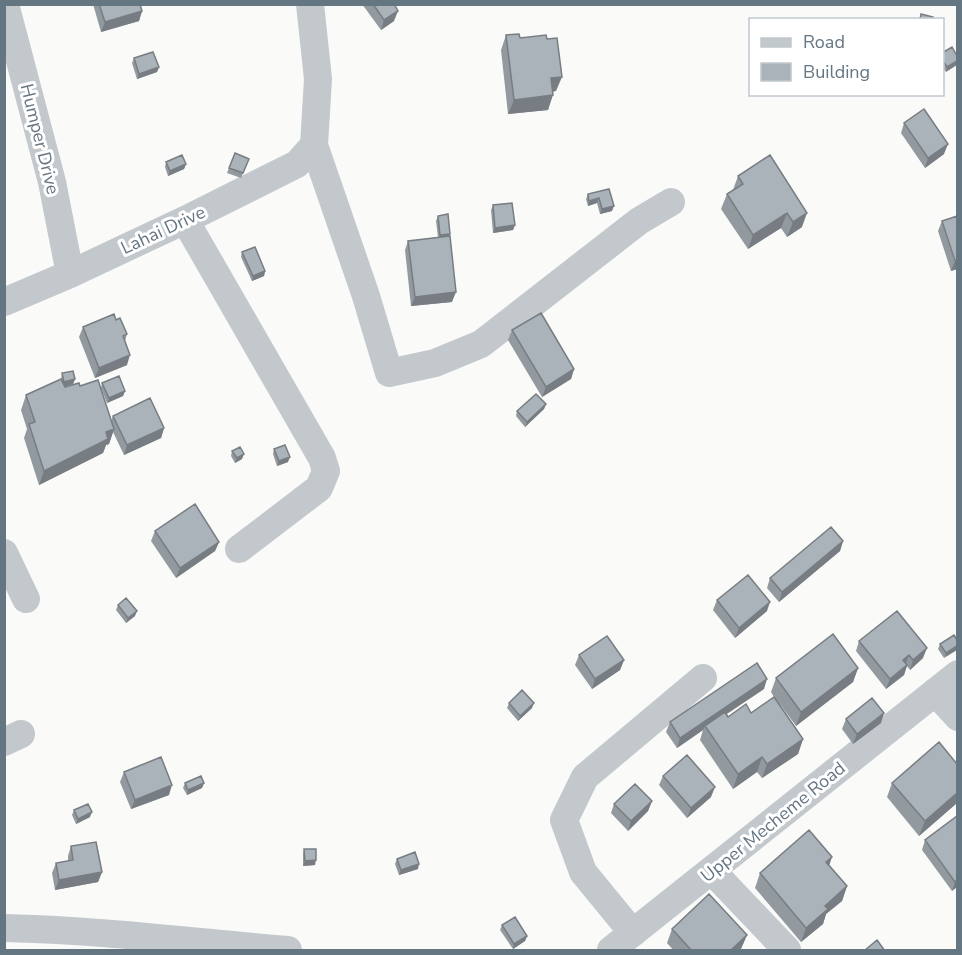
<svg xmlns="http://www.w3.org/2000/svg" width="962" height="955" font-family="'Nunito Sans',sans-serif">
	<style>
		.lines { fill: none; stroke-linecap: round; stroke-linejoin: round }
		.minor { stroke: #c3c8cc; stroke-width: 28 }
		.wall { fill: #929a9f }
		.shaded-wall { fill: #777d82 }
		.building { fill: #aab3b9; stroke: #777d82; stroke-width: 1.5 }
		.labels { text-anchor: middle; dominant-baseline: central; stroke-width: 6; stroke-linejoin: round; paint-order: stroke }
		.street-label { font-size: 18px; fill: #657683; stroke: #fff }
	</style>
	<rect width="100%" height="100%" fill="#fafaf8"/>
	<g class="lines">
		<path class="minor" d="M5,4L52,182L70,274
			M310,4L318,79L314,145L366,296L389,373L435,363L481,344L639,221L671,202
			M185,220L322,458L326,471L319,488L239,549
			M4,302L70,274L185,220L297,164L314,145
			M4,553L26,599
			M935,692L958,717
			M4,742L21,734
			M712,871L787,950
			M4,928C98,930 194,942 288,950
			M633,933L583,872L564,820L585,777L703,678
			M611,950L958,674"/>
	</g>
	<path class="wall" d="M93,4H140L142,11L139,21L101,32Z
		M362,4H394V21L381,30Z
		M506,35L556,91L552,92L548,110L508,114L501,50Z
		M942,53L957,56L946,72L942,67Z
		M134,58L159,67L157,72L137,79L132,63Z
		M904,123L944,154L925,168L901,133Z
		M235,153L249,159L241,178L227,173Z
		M770,155L802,227L787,237L781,228L748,249L721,209L727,194L733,190L738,176Z
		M166,162L186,164L184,169L168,176L165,167Z
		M609,189L612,211L600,214L597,203L588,206L586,199L588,194Z
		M493,205L515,225L513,230L493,233L491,210Z
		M438,216L450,236L452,302L411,306L405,250L408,241L438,237L436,221Z
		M942,221L957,269L951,271L938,231Z
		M242,252L265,271L264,276L252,281L241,257Z
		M116,320L127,334L125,341L127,365L95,378L79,337L83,327Z
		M512,330L574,369L571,379L542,397L508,340Z
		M62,373L75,379L73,384L65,386V387L80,386L101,388L102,383L125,391L123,396L107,403L101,388L111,421L113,416L164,428L161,438L124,455L113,432L109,444L106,445L103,453L39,485L24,438L27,429L21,410L26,395L61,380Z
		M546,404L544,409L525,427L516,416L517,411Z
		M274,449L288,462L277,466L273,454Z
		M232,451L242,459L235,463L231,456Z
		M155,531L219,542L215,551L176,578L151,541Z
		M843,541L840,551L779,602L767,588L770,578Z
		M717,600L767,611L735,638L713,610Z
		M118,605L135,616L126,623L116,610Z
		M954,635L944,658L938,649L940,644Z
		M859,641L923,658L910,670L907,666L904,675L886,689L856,651Z
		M579,655L624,660L620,670L592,689L575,665Z
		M858,668L853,682L796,726L777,700L803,739L798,754L762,778L757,772L733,789L700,740L703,730L677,748L666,732L670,722L764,689L726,714L728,717L751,713L774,697L771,692L776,678Z
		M509,703L532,708L518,721L507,708Z
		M846,719L881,723L853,744L842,729Z
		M957,764V803L919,836L887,797L892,783Z
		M124,772L169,795L131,809L120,782Z
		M663,776L711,797L687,818L659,785Z
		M185,783H204L202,788L187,795L183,788Z
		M652,801L648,811L628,831L611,813L614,804Z
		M74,810L90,817L76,824L72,815Z
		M957,816V887L952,891L922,850L925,840Z
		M71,846L102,872L98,882L55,890L52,873L56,863L68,861V856Z
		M304,849L315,865L303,866V854Z
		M397,859L418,869L399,875L395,864Z
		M829,865L847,886L842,901L826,914L823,924L801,942L755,888L760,873Z
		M502,925L527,936L525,941L513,949L500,930Z
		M672,929L747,935L740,951H674L667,943Z"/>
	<path class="shaded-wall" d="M142,11L139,21L101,32L105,22Z
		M398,11L394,21L381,30L384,20Z
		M957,61V65L946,72L947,67Z
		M159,67L157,72L137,79L139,74Z
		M562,77L556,91L546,92L551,78Z
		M553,95L548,110L508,114L514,100Z
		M948,144L944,154L925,168L928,158Z
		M186,164L184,169L168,176L170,171Z
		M599,198L597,203L588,206L589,201Z
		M614,206L612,211L600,214L602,209Z
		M787,213L781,228L748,249L753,235Z
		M807,213L802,227L787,237L793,222Z
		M515,225L513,230L493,233L495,228Z
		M450,234L448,239L438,240L440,235Z
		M957,260V269L951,271L955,261Z
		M265,271L264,276L252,281L253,276Z
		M456,292L452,302L411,306L415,297Z
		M130,355L127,365L95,378L99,368Z
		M574,369L571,379L542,397L546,387Z
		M75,379L73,384L63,387L64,382Z
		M125,391L123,396L107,403L109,398Z
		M546,404L544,409L525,427L527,422Z
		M164,428L161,438L124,455L127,445Z
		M114,429L109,444L106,445L103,453L39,485L44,471L106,432Z
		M244,454L242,459L235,463L237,458Z
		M290,457L288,462L277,466L279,461Z
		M843,541L840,551L779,602L782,592Z
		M219,542L215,551L176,578L180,568Z
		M770,602L767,611L735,638L739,628Z
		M137,611L135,616L126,623L128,618Z
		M957,646V650L944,658L946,653Z
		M927,648L923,658L910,670L913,660Z
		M909,655L905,665L903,660Z
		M624,660L620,670L592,689L595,679Z
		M907,665L904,675L886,689L890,679Z
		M858,668L853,682L796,726L801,712Z
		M767,679L764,689L706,728L705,726L703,730L677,748L680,738Z
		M534,703L532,708L518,721L520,716Z
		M884,713L881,723L853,744L857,734Z
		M803,739L798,754L762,778L767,764Z
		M762,757L757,772L733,789L738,774Z
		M204,783L202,788L187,795L188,790Z
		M172,785L169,795L131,809L135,800Z
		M715,787L711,797L687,818L691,808Z
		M957,793V803L919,836L925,821Z
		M652,801L648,811L628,831L631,821Z
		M92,812L90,817L76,824L78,819Z
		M832,857L827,872L826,862Z
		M316,860L315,865L303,866L305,861Z
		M419,864L418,869L399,875L401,870Z
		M102,872L98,882L55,890L59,880Z
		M957,880V887L952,891L955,882Z
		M847,886L842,901L826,914L823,924L801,942L806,928L825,906Z
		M747,935L740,951H730Z
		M527,936L525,941L513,949L514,944Z"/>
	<path class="building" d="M99,4H140L142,11L105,22Z
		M373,4H394L398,11L384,20Z
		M921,14L933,17L932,20H920Z
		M519,34L520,38L546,35L547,39L557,38L562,77L551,78L553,95L514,100L506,35Z
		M952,47L957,56V61L947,67L942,59V53Z
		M153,52L159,67L139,74L134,58Z
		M924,109L948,144L928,158L904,123Z
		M235,153L249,159L243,173L229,168Z
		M182,155L186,164L170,171L166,162Z
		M770,155L807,213L793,222L787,213L753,235L727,194L743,184L738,176Z
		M609,189L614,206L602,209L599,198L589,201L588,194Z
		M512,203L515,225L495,228L493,205Z
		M448,214L450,234L440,235L438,216Z
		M957,216V260L955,261L942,221Z
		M450,236L456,292L415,297L408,241Z
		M255,247L265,271L253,276L242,252Z
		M541,313L574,369L546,387L512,330Z
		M114,314L116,320L120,318L127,334L123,336L130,355L99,368L83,327Z
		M73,371L75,379L64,382L62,373Z
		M119,376L125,391L109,398L102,383Z
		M61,379L65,387L79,383L80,386L98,380L114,429L106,432L108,439L44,471L29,424L35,422L26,395Z
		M536,394L546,404L527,422L517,411Z
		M150,398L164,428L127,445L113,416Z
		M285,445L290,457L279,461L274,449Z
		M240,447L244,454L237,458L232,451Z
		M195,504L219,542L180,568L155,531Z
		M831,527L843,541L782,592L770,578Z
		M748,575L770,602L739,628L717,600Z
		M126,598L137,611L128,618L118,605Z
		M897,611L927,648L913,660L909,655L903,660L907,665L890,679L859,641Z
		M833,634L858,668L801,712L776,678Z
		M954,635L957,640V646L946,653L940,644Z
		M607,636L624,660L595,679L579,655Z
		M757,663L767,679L680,738L670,722Z
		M522,690L534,703L520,716L509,703Z
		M774,697L803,739L767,764L762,757L738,774L705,726L725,712L728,717L746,704L751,713Z
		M872,698L884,713L857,734L846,719Z
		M939,742L957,764V793L925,821L892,783Z
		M687,755L715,787L691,808L663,776Z
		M161,757L172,785L135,800L124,772Z
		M201,776L204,783L188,790L185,783Z
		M635,784L652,801L631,821L614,804Z
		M88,804L92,812L78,819L74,810Z
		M957,816V880L955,882L925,840Z
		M809,830L832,857L826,862L847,886L825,906L828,909L806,928L760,873Z
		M96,842L102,872L59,880L56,863L73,860L71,846Z
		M304,849H316V860L305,861Z
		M415,852L419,864L401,870L397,859Z
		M709,894L747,935L730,951H692L672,929Z
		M515,917L527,936L514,944L502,925Z
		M877,940L885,951H864Z"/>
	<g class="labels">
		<g class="street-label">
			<text transform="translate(40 139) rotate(76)">Humper Drive</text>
			<text transform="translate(163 230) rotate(-25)">Lahai Drive</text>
			<text transform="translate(773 822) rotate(-39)">Upper Mecheme Road</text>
		</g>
	</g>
	<rect width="962" height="955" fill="none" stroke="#657683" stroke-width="12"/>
	<rect x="749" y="18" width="195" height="78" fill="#ffffff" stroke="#c1c8cd" stroke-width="1.5"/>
	<rect x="761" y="38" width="30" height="9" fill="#c3c8cc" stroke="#c1c8cd" stroke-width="1.5"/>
	<text x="803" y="48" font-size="18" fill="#657683">Road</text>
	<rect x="761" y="63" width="30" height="18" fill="#aab3b9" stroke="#c1c8cd" stroke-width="1.5"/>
	<text x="803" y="78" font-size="18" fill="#657683">Building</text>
</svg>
